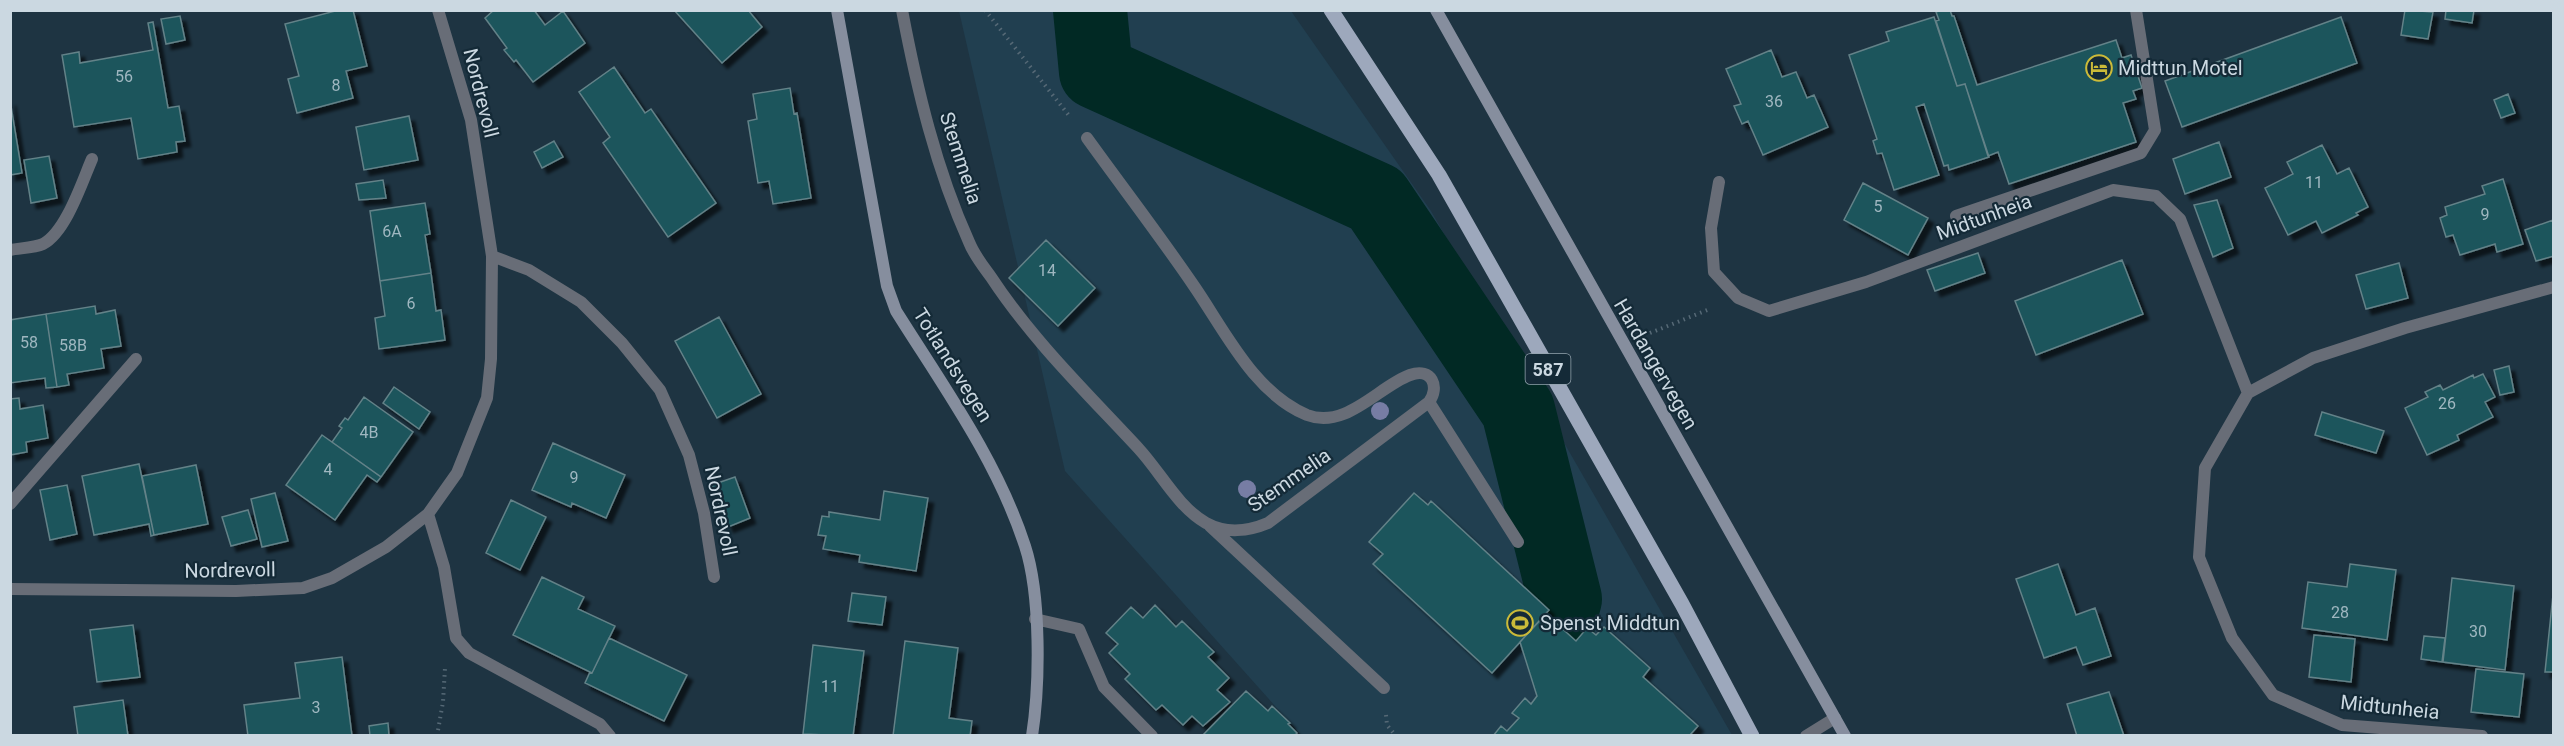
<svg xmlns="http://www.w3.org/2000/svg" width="2564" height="746" font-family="Roboto,sans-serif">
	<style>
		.built { fill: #213f50 }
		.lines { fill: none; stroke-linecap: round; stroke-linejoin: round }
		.river { stroke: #012924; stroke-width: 74 }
		.building { fill: #1b545c; stroke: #638288; stroke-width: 1.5; filter: url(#shadow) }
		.path { stroke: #566976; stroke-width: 4; stroke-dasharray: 1.5 4.5; stroke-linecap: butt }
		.lane { stroke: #686d77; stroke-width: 12 }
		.street { stroke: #686d77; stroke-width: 12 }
		.secondary { stroke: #868e9e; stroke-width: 12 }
		.primary { stroke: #9da8bc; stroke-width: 15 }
		.tree { fill: #777da4 }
		.labels { text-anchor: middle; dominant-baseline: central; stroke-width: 4.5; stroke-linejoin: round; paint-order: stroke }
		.number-label { font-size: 16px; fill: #9fb7c0 }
		.shield { fill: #142a37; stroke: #94a4ae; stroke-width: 1.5 }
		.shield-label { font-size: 18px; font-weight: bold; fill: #cbd8e1 }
		.poi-label { font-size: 20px; fill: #cbd8e1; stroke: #142a37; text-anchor: start }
		.street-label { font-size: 20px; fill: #cbd8e1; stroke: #142a37 }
	</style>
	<defs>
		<filter id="shadow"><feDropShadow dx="5.5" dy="5.5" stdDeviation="1.5" flood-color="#0009"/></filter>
	</defs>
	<rect width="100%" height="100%" fill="#1e3442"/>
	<path class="built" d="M959,11H1291L1431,211L1732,735H1301L1065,471Z"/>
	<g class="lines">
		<path class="river" d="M1090,10L1096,72L1376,199L1518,410L1565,599L1557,628"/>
	</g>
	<path class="building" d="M339,10H353L367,66L346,71L353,98L297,113L288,79L299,76L285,24Z
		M494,10H534L545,25L563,11L585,43L533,82L516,60L514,62L504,50L507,48L485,18Z
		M674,10H748L762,27L722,63Z
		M1941,10H1950L1952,16H1954L1977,85L2116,40L2122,58L2131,55L2142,88L2133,91L2136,99L2123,103L2136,142L2009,184L1998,152L1988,156L1965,84L1957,86L1936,21L1939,20L1936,12Z
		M2405,10L2433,12L2428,39L2401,35Z
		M2446,10H2474L2472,23L2445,19Z
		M180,16L185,40L166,44L161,19Z
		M1934,17L1957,86L1965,84L1989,157L1949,170L1948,165L1944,166L1924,104L1916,107L1939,175L1894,190L1882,153L1877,154L1873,141L1877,139L1849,55L1889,41L1886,32Z
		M2341,17L2357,63L2182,127L2165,81Z
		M153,22L168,108L179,106L185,141L176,142L177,152L138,159L131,118L74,127L62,55L79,52L80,63L153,50L148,23Z
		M1771,50L1782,77L1796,72L1807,98L1814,95L1828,127L1763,155L1748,121L1742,124L1734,106L1741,104L1726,69Z
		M614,67L645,113L651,109L716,203L668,237L603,143L610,137L579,92Z
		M790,88L794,114L797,113L811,198L773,204L769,181L758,183L748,121L757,119L753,94Z
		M2508,94L2515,113L2501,118L2494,100Z
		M10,100L22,173L10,175Z
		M409,116L418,160L364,170L356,127Z
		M554,141L563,157L542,168L534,152Z
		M2219,142L2231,177L2185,194L2173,159Z
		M2322,145L2337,174L2349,168L2368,207L2356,213L2358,215L2322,233L2316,221L2288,235L2265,188L2293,174L2287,162Z
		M49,156L57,198L31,203L24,160Z
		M2503,179L2523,244L2497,252L2495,244L2460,255L2453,235L2446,237L2440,218L2447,215L2445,207L2485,194L2482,186Z
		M383,180L386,198L359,200L356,184Z
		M1863,183L1928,218L1908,255L1844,220Z
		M2217,200L2233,248L2213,257L2194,205Z
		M425,203L430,234L425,235L431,273L380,281L370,211Z
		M2553,220L2554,256L2536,261L2525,230Z
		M1046,240L1095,288L1058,326L1009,278Z
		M1978,253L1985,273L1935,291L1927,270Z
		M2122,260L2143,314L2036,355L2015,301Z
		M2399,263L2408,298L2366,309L2356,275Z
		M431,273L436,311L441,310L445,340L379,349L375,318L385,316L380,281Z
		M95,306L96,314L115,310L121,346L101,349L104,368L67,374L69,385L57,387L46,314Z
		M46,314L57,387L46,388L45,378L10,383V320Z
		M719,317L761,394L717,418L675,341Z
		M2509,366L2514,392L2500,395L2494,370Z
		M2483,374L2495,397L2485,402L2493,417L2457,435L2459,440L2427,455L2405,408L2428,397L2425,392L2440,385L2443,390L2473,375L2474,378Z
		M394,387L430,412L419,429L383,403Z
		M364,397L413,432L381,477L332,442L342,428L339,426L345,418L348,420Z
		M19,398L20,409L43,405L48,438L26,442L27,452L10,455V399Z
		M2322,412L2384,431L2376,453L2315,435Z
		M322,435L381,477L377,482L367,475L335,520L286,485Z
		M553,443L625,475L606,518L572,503L571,507L532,490Z
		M139,464L154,535L151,536L149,524L94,535L82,476Z
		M196,465L208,524L154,535L142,476Z
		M735,477L750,518L728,527L712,485Z
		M67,485L77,534L50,540L40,490Z
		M884,491L928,498L916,571L859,562L860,555L823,549L826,536L818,535L822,516L829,517V512L880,520Z
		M275,493L288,541L262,547L251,499Z
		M1414,493L1428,505L1431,501L1549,610L1492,673L1373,564L1383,554L1369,542Z
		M511,500L546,517L520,570L486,553Z
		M248,510L257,539L231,546L222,517Z
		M2058,564L2076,615L2095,608L2111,656L2083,665L2076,647L2044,658L2016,579Z
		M2350,564L2396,570L2387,640L2302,628L2308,582L2347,587Z
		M542,577L584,597L578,609L615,626L592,673L513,635Z
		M2452,578L2514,586L2505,670L2443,662Z
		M2554,585V672H2545Z
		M852,593L886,597L882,625L848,621Z
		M1155,605L1176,627L1182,621L1214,652L1208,657L1229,678L1217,690L1230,702L1203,726L1192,716L1183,725L1162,705L1156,710L1125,679L1130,674L1109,653L1118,644L1106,633L1131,607L1143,618Z
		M1546,614L1576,641L1587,628L1596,635L1604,627L1650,668L1643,677L1698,726L1689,736H1493L1501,726L1507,731L1519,718L1512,713L1525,698L1531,704L1537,696L1520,642Z
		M133,625L140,677L97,682L90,630Z
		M2314,635L2355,639L2351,682L2309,677Z
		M2424,636L2445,638L2442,662L2421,659Z
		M609,638L687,675L664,721L585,683L590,672L592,673Z
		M905,641L958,648L949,718L972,721L970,736H893Z
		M813,645L864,651L853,736L803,734Z
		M342,657L352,736H248L244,705L300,698L295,663Z
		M2476,669L2524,674L2519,717L2471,712Z
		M1246,691L1268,711L1272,706L1290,723L1288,724L1297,733L1294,736H1202Z
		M2109,692L2124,736H2077L2067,704Z
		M123,700L128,736H78L74,707Z
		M388,723L389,736H370L369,726Z"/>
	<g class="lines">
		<path class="path" d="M985,10L1071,118
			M1650,333L1710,309
			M1386,715L1387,725L1396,736
			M437,736L443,702L445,668"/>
		<path class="lane" d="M902,10C917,89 936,169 969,242C974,255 983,266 991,277C1033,341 1088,394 1139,449C1161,473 1178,507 1206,523C1226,534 1249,531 1268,523L1429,402C1440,387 1432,367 1410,375C1379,386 1346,430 1307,415C1254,393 1225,331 1194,286C1160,236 1123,188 1087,138
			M1956,216L2141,153L2155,130L2136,10
			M10,250C20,248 34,248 43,244C66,232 82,182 92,159
			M1429,402L1518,542
			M10,504L136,359
			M1210,526L1384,688
			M1035,619L1079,629L1104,687L1152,736
			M1806,736L1835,718"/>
		<path class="street" d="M1719,182L1711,228L1714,272L1738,298L1769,311L1866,282L2113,190L2156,196L2180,219L2248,393
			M492,256L529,270L581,302L622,343L660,390L689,455L704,513L714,577
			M428,514L444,567L456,638L469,653L600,724L610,736
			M10,589L236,591L303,588L332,578L386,547L428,514L457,473L487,398L491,359L492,256L471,120L438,10
			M2482,736L2342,725L2273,695L2232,638L2199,557L2205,468L2248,393L2313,358L2405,328L2554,287"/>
		<path class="secondary" d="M837,10L887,286L896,311C943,386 997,460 1025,546C1041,595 1040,684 1032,736
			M1436,10L1845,736"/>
		<path class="primary" d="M1331,10L1439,175L1682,604L1752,736"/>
	</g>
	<g class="tree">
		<circle cx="1380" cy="411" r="9"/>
		<circle cx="1247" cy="489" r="9"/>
	</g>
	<defs>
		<g id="hotel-ring" transform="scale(1.35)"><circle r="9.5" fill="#142a37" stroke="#cbba39" stroke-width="1.5"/><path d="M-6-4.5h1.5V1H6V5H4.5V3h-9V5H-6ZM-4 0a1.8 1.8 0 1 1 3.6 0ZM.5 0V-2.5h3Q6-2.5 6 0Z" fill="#cbba39"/></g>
		<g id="stadium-ring" transform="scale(1.35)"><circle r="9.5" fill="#142a37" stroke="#cbba39" stroke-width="1.5"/><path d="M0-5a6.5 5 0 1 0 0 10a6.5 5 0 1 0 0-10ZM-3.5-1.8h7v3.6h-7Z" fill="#cbba39"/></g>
	</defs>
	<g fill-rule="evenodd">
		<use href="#hotel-ring" x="2099" y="68"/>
		<use href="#stadium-ring" x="1520" y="623"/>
	</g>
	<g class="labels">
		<g class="number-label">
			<text x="124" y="76">56</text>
			<text x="336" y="85">8</text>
			<text x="1774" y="101">36</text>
			<text x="2314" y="182">11</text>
			<text x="1878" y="206">5</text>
			<text x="2485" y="214">9</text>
			<text x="392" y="231">6A</text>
			<text x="1047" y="270">14</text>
			<text x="411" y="303">6</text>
			<text x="29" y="342">58</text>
			<text x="73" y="345">58B</text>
			<text x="2447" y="403">26</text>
			<text x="369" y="432">4B</text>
			<text x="328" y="469">4</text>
			<text x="574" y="477">9</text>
			<text x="2340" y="612">28</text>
			<text x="2478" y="631">30</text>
			<text x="830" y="686">11</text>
			<text x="316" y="707">3</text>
		</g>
		<rect class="shield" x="1525.5" y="354" width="45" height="30" rx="4.5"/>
		<g class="shield-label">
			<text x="1548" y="369">587</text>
		</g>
		<g class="poi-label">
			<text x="2118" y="68">Midttun Motel</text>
			<text x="1540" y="623">Spenst Middtun</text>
		</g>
		<g class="street-label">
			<text transform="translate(481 93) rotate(76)">Nordrevoll</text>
			<text transform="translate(961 158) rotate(72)">Stemmelia</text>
			<text transform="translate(1984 217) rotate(-20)">Midtunheia</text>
			<text transform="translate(1656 364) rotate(60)">Hardangervegen</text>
			<text transform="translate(953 365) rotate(58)">Totlandsvegen</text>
			<text transform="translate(1289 480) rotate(-35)">Stemmelia</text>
			<text transform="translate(721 511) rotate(78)">Nordrevoll</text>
			<text transform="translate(230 570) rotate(-1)">Nordrevoll</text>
			<text transform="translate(2390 707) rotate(6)">Midtunheia</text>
		</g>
	</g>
	<rect width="2564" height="746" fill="none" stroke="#cbd8e1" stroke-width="24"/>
</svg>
